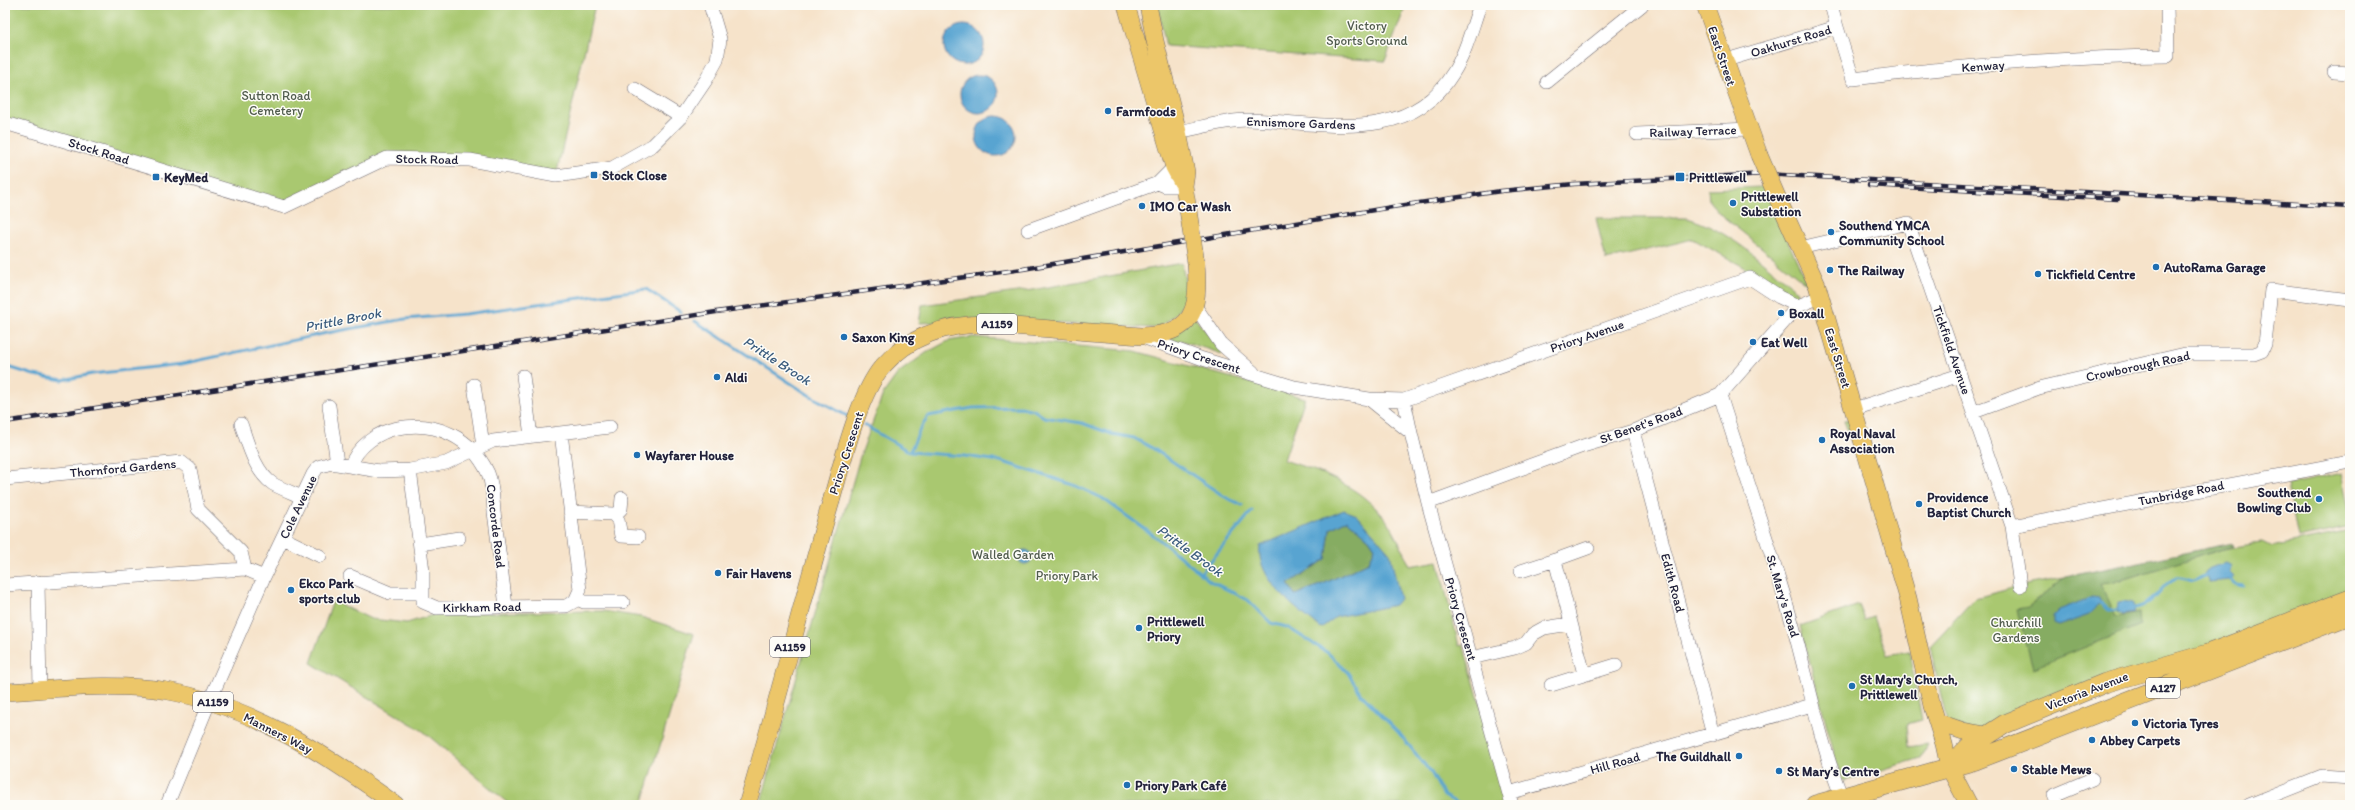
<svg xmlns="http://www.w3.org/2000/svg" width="2355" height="810" font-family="Itim,sans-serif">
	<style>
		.green { fill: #a9c870; stroke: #667556 }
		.forest { fill: #86ac62; stroke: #54674e }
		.water { fill: #59a4d1; stroke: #3e6386; fill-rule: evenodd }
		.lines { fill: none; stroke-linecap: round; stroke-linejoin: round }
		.stream { stroke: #59a4d1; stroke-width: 3 }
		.minor-casing { stroke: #6c666d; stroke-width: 14 }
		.major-casing { stroke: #6c666d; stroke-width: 18 }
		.highway-casing { stroke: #6c666d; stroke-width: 20 }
		.minor { stroke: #fff; stroke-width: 13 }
		.major { stroke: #ecc669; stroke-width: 17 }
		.highway { stroke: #ecc669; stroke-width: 19 }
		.rail-casing { stroke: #22223b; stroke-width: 4.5 }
		.rail { stroke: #fdfcf7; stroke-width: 3; stroke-dasharray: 9; stroke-linecap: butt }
		.major-bridge-casing { stroke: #6c666d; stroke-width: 18; stroke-linecap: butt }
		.major-bridge { stroke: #ecc669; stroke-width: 17 }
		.poi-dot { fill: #1f6fb2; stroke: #fdfcf7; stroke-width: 1.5 }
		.labels { text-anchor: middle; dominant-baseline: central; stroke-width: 3; stroke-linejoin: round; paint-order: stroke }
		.shield { fill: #fdfcf7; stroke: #646373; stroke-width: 1 }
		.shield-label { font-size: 12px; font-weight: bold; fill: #22223b }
		.park-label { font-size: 13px; fill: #515c4e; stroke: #fdfcf7 }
		.street-label { font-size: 13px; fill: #22223b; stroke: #fdfcf7 }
		.poi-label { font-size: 13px; font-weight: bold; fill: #22223b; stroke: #fdfcf7; text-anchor: start }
		.water-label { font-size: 14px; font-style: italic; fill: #3b5c7e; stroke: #fdfcf7 }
	</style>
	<rect width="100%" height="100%" fill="#fdfcf7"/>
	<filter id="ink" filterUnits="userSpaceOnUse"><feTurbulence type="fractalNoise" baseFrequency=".025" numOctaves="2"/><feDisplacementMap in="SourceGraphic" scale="8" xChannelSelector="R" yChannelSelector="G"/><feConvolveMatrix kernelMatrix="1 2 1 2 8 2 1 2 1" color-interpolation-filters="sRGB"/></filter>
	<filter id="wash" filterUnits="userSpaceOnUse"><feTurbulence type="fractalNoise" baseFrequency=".012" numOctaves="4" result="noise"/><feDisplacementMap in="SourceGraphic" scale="16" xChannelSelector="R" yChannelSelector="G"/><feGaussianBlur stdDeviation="0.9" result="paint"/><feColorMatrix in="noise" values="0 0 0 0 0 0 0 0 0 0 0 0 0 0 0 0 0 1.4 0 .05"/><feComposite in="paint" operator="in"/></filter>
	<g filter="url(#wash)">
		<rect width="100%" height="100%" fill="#f6e3ca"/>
		<path class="green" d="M5,5H595L556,176L470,160L387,158L284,207L5,123Z
			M1157,5H1406L1385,61L1166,46Z
			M1763,187L1808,285L1721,215L1709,201L1708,189Z
			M1596,218H1687C1727,229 1762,262 1794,288L1797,292L1796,298L1750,278L1744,267L1693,239L1606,260Z
			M1182,263C1183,273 1187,285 1186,295C1184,309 1167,324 1155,328L987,320L919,323L922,305L1032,290Z
			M1194,317L1223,352L1222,354L1180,340L1178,347L1157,342Z
			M973,337L1135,351L1305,398L1284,460C1323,473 1356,484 1384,517C1395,530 1402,550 1410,566L1438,561L1459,646L1463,644L1509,805H760L860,457L883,394L898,373L926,353L948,341Z
			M1849,419L1855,440L1851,441L1844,420Z
			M2341,473L2350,514V527L2298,538L2288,485Z
			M2350,531V599L1986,735L1947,723L1930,646L1975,598L2020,586L2252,544L2263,543L2271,547Z
			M333,601L371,619L407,623L439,613L603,611L641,617L694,634L642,805H510L423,731L311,663Z
			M1859,605L1865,620L1874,617L1887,655L1909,651L1922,720L1907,724L1909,747L1927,744L1921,758L1845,781L1841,779L1800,626Z"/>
		<path class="forest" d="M1347,520L1369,539L1375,548L1369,562L1325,583L1295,595L1288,584L1326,559L1330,529Z
			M2233,543L2234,546L2111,583L2100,584L2115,616L2140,612L2141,625L2033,668L2017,609L2028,607L2065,577Z"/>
		<path class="water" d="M944 45a20 20 0 1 1 40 0a20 20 0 1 1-40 0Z
			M960 94a19 19 0 1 1 38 0a19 19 0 1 1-38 0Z
			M976 136a20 20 0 1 1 40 0a20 20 0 1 1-40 0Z
			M1344,510L1357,515L1390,553L1400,599L1395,605L1336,617L1321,628C1298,611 1255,578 1260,546ZM1347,520L1369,539L1375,548L1369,562L1325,583L1295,595L1288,584L1326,559L1330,529Z
			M1018 557a7 7 0 1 1 14 0a7 7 0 1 1-14 0Z
			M2226,563L2232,566L2229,572L2234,577L2232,580L2209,582L2204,572L2209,568Z
			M2092,597L2099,598L2101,603L2089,615L2058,626L2053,624V616L2059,610Z
			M2124,601L2132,603L2135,608L2134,612L2122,614L2117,611L2118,602Z"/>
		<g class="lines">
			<path class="stream" d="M695,321L809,395L849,417
				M5,366L34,375L63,380L92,374L182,364L327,333L405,319L465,314L646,289L681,312
				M864,425L910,452L964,456L1000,461L1074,485L1102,498L1156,537L1210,581L1248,600L1271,623L1287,627L1328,653L1348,673L1361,694L1399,733L1432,774L1444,796L1461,805
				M910,452L920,429L928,416L973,408L1021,407L1034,410L1044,417L1082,423L1112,434L1134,438L1154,449L1225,497L1242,505
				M1200,574L1252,511
				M2232,580L2237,585L2244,586
				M2101,603L2109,610L2116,609
				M2135,608C2157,604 2162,581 2177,578C2182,577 2187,580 2192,581L2206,575"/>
		</g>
	</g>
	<g filter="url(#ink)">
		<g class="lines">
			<g class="minor-casing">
				<path id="minor" d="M1837,27L1853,79C1958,66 2063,57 2168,56L2167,5
					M1723,61L1837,27L1831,5
					M2334,72L2350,73
					M1547,82L1642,5
					M635,89L681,117
					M5,123L284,207L387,158L470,160L556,176L612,168L653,145L681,117L706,80L717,60L720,39L710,5
					M1178,132C1200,128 1225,120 1247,120C1319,121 1407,148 1453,73C1466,53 1472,27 1480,5
					M1637,134L1749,129
					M1158,183L1165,186H1184
					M1028,230L1158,183L1174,167
					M1800,248L1908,223L2012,526L2020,586
					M1195,306L1221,344L1253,372
					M1142,337L1203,359L1294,387L1369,399L1411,433L1428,503L1512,805
					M523,376L531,436
					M474,385L483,445
					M1720,395C1744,472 1771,549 1793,626C1809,684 1820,742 1842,798
					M1369,399L1404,400L1750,278L1779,297L1798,306
					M1404,400L1411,433
					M329,406L337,463
					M1854,409L1960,375
					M1974,412L2039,388L2185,354H2254L2262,351L2265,344L2271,290L2350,300
					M241,424C248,444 255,472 273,484C282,489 293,493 302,497
					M1633,431L1713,735
					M351,466C356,447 379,431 398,428C436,421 471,437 488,473C493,485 493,500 494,512C498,543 502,575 506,606
					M410,470L423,571V602L437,608L566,606L575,601L580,590L561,433
					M5,479L181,462L190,469L198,509L241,552L245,569L264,577L210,700L167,805
					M1428,503L1583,446L1633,431L1720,395L1798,306L1820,297
					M570,512L613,514L618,520L621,536L638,537
					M615,515L621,509L622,498
					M2012,526L2350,462
					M283,538L320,556
					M420,544L459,538
					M1555,560L1588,548
					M1521,571L1555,560L1584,674
					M350,576L390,593H422
					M264,577L313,474L318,467L331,463L379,471L410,470L446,463L493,441L610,427
					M38,582L40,690
					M5,585L245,569
					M577,599L584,602H623
					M1471,658L1515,648L1526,643L1533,634L1544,628L1570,624
					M1551,685L1616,665
					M1509,793L1812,705
					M2058,805L2054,795L2092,779
					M2249,805L2322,776L2350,778"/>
			</g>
			<g class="major-casing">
				<path id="major" d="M1126,5L1174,167L1182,182
					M1148,5L1155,41L1178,132L1186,172L1184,186L1188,210
					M1705,5L1759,155
					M1778,199L1817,285L1908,598L1932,706L1944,744L1949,767L1969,805
					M5,692C58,689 115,682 168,691C251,706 329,756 396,805
					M1937,722L1963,731L1986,735
					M747,805C777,706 801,605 830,505C841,468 858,395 882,367C910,335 946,324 987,324L1141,336C1193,335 1200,311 1196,263"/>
			</g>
			<g class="highway-casing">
				<path id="highway" d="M1949,767L1969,747L2005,724L2105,683L2207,654L2350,599
					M1815,805L1976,760L2350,615"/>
			</g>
			<use href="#minor" class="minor"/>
			<use href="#major" class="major"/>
			<use href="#highway" class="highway"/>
			<g class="rail-casing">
				<path id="rail" d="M1869,185L2118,199
					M5,422L716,312L1023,269L1392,207L1501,191L1574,184L1766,174L2350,207"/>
			</g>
			<use href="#rail" class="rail"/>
			<g class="major-bridge-casing">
				<path id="major-bridge" d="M1759,155L1778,199
					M1188,210L1196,263"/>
			</g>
			<use href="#major-bridge" class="major-bridge"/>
		</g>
	</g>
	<g class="poi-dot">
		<circle cx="1108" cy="111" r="4"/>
		<rect x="590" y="171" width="8" height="8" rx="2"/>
		<rect x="152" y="173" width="8" height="8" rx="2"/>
		<rect x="1675" y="172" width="10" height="10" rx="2"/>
		<circle cx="1733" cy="203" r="4"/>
		<circle cx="1142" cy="206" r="4"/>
		<circle cx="1831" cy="232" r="4"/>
		<circle cx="2156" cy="267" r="4"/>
		<circle cx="1830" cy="270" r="4"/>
		<circle cx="2038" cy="274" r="4"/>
		<circle cx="1781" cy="313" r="4"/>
		<circle cx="844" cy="337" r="4"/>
		<circle cx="1753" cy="342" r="4"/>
		<circle cx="717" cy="377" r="4"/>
		<circle cx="1822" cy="440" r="4"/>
		<circle cx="637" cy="455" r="4"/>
		<circle cx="2319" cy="499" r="4"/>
		<circle cx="1919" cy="504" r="4"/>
		<circle cx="718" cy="573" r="4"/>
		<circle cx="291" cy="590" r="4"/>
		<circle cx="1139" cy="628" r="4"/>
		<circle cx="1852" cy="686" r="4"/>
		<circle cx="2135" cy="723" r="4"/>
		<circle cx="2092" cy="740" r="4"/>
		<circle cx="1739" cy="756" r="4"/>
		<circle cx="2014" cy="769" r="4"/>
		<circle cx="1779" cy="771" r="4"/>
		<circle cx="1127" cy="785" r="4"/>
	</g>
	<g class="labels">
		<g class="shield">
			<rect x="977" y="314" width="40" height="20" rx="3"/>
			<rect x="770" y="637" width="40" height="20" rx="3"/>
			<rect x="2146" y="678" width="34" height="20" rx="3"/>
			<rect x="193" y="692" width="40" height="20" rx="3"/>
		</g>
		<g class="shield-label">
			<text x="997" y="324">A1159</text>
			<text x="790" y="647">A1159</text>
			<text x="2163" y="688">A127</text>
			<text x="213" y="702">A1159</text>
		</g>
		<g class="park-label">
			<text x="1367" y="25">Victory<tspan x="1367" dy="15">Sports Ground</tspan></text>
			<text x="276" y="95">Sutton Road<tspan x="276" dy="15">Cemetery</tspan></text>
			<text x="1013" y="554">Walled Garden</text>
			<text x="1067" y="575">Priory Park</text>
			<text x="2016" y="622">Churchill<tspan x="2016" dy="15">Gardens</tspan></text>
		</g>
		<g class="street-label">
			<text transform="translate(1791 41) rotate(-17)">Oakhurst Road</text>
			<text transform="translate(1722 56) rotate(71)">East Street</text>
			<text transform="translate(1983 66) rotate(-4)">Kenway</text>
			<text transform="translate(1301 123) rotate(2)">Ennismore Gardens</text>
			<text transform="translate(1693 131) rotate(-2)">Railway Terrace</text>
			<text transform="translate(99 151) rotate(17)">Stock Road</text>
			<text transform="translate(427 159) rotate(1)">Stock Road</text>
			<text transform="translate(1587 336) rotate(-19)">Priory Avenue</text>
			<text transform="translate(1952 350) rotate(71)">Tickfield Avenue</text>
			<text transform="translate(1199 356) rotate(18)">Priory Crescent</text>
			<text transform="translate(1838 358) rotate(73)">East Street</text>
			<text transform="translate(2138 366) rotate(-12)">Crowborough Road</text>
			<text transform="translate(1641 425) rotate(-20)">St Benet's Road</text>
			<text transform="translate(846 453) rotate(-72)">Priory Crescent</text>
			<text transform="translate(123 468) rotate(-5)">Thornford Gardens</text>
			<text transform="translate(2181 493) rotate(-11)">Tunbridge Road</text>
			<text transform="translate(298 507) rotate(-64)">Cole Avenue</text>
			<text transform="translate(496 526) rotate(83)">Concorde Road</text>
			<text transform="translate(1673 583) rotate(75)">Edith Road</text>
			<text transform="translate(1783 596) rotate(73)">St. Mary's Road</text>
			<text transform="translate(482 607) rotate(-1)">Kirkham Road</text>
			<text transform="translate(1461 619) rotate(74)">Priory Crescent</text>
			<text transform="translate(2087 691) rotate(-21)">Victoria Avenue</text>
			<text transform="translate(278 733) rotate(27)">Manners Way</text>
			<text transform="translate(1615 763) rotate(-16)">Hill Road</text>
		</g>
		<g class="poi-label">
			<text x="1116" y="111">Farmfoods</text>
			<text x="602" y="175">Stock Close</text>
			<text x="164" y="177">KeyMed</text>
			<text x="1689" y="177">Prittlewell</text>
			<text x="1741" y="196">Prittlewell<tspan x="1741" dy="15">Substation</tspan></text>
			<text x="1150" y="206">IMO Car Wash</text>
			<text x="1839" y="225">Southend YMCA<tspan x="1839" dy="15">Community School</tspan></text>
			<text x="2164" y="267">AutoRama Garage</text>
			<text x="1838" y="270">The Railway</text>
			<text x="2046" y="274">Tickfield Centre</text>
			<text x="1789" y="313">Boxall</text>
			<text x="852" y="337">Saxon King</text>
			<text x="1761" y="342">Eat Well</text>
			<text x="725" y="377">Aldi</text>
			<text x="1830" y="433">Royal Naval<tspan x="1830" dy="15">Association</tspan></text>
			<text x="645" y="455">Wayfarer House</text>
			<text x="2311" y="492" text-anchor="end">Southend<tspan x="2311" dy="15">Bowling Club</tspan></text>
			<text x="1927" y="497">Providence<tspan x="1927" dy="15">Baptist Church</tspan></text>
			<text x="726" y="573">Fair Havens</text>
			<text x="299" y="583">Ekco Park<tspan x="299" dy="15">sports club</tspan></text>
			<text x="1147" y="621">Prittlewell<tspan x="1147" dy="15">Priory</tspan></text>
			<text x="1860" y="679">St Mary's Church,<tspan x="1860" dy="15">Prittlewell</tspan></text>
			<text x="2143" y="723">Victoria Tyres</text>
			<text x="2100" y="740">Abbey Carpets</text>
			<text x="1731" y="756" text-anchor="end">The Guildhall</text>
			<text x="2022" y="769">Stable Mews</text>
			<text x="1787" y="771">St Mary’s Centre</text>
			<text x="1135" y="785">Priory Park Café</text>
		</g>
		<g class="water-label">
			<text transform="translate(343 320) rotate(-11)">Prittle Brook</text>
			<text transform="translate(777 361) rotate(33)">Prittle Brook</text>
			<text transform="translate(1190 551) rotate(36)">Prittle Brook</text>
		</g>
	</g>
	<rect width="2355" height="810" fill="none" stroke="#fdfcf7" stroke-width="20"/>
</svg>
